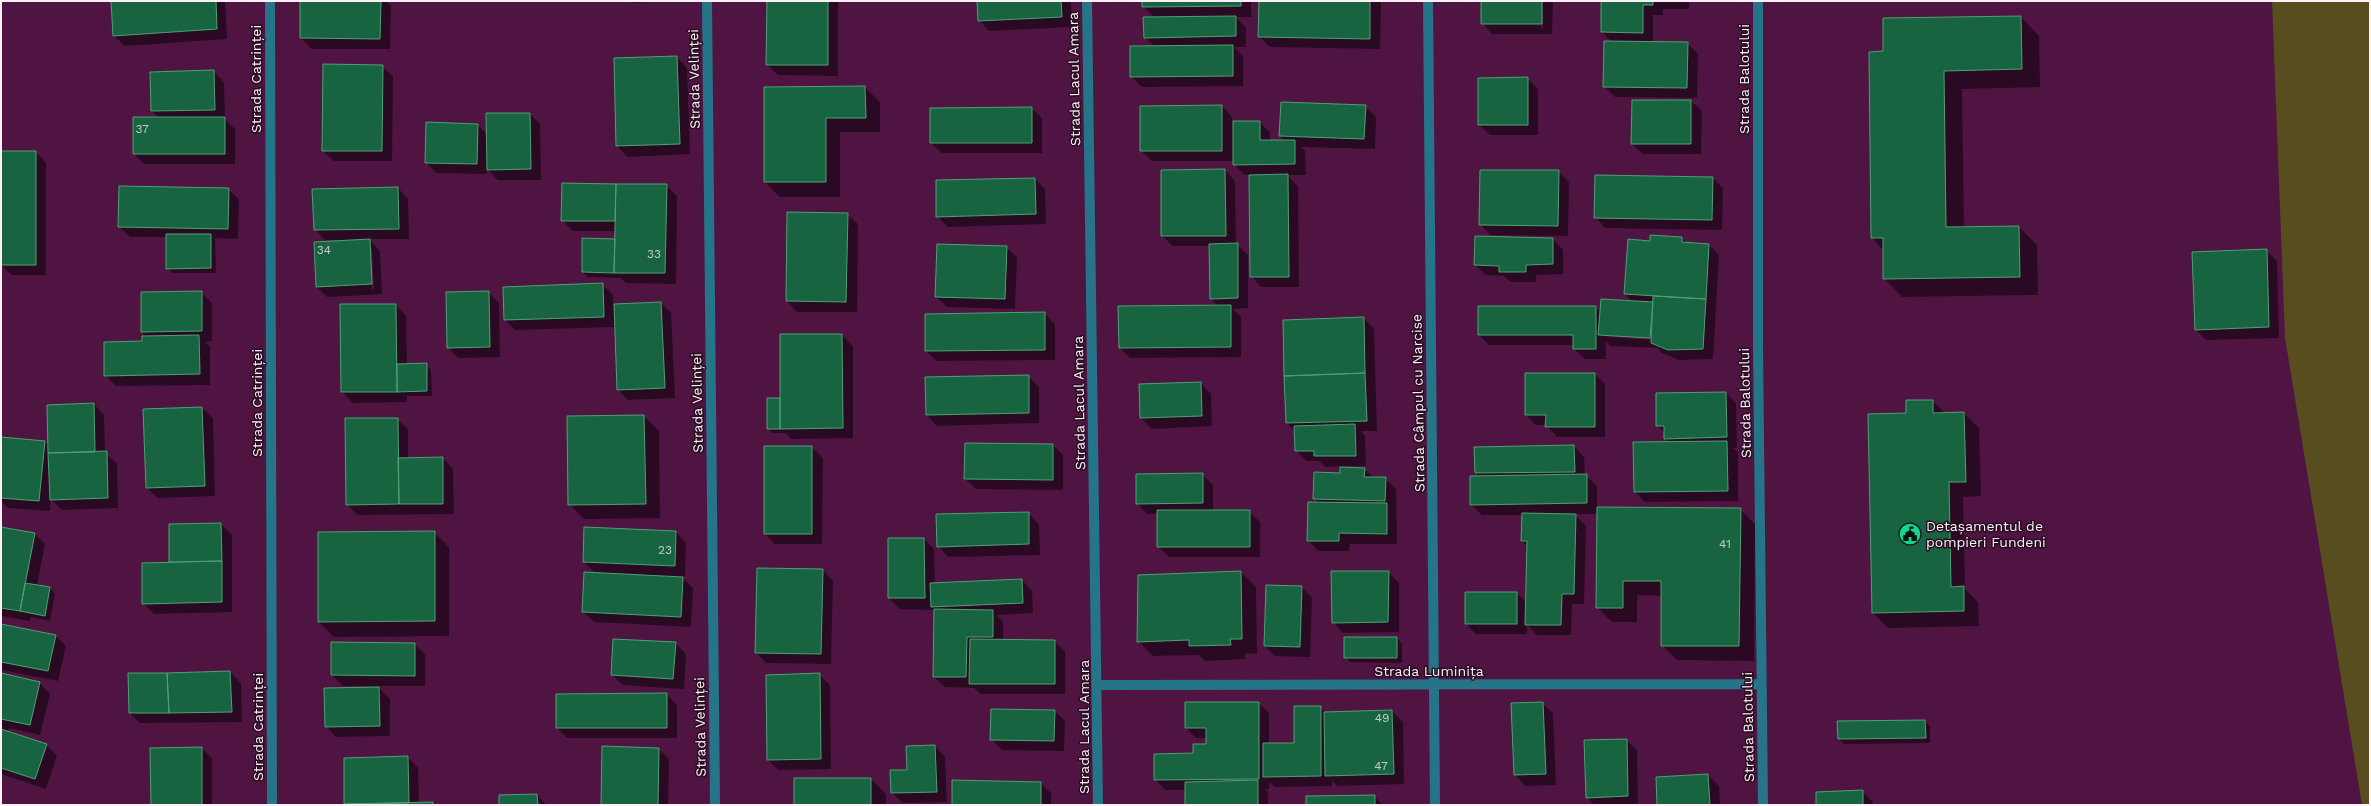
<svg xmlns="http://www.w3.org/2000/svg" width="2371" height="806" font-family="'Work Sans',sans-serif">
	<style>
		.green { fill: #574d1e }
		.shadow { fill: #0007; fill-rule: evenodd }
		.building { fill: #186441; stroke: #4ea175 }
		.lines { fill: none; stroke-linecap: round; stroke-linejoin: round }
		.minor { stroke: #267488; stroke-width: 10 }
		.labels { text-anchor: middle; dominant-baseline: central; stroke-width: 3; stroke-linejoin: round; paint-order: stroke }
		.number-label { font-size: 12px; fill: #c4cccb }
		.street-label { font-size: 14px; fill: #feeff9; stroke: #270d20 }
		.poi-label { font-size: 14px; fill: #feeff9; stroke: #270d20; text-anchor: start }
	</style>
	<rect width="100%" height="100%" fill="#501442"/>
	<path class="green" d="M2272,1H2370V805H2362L2285,338Z"/>
	<path class="shadow" d="M112,1H225L227,39L125,46L114,36Z
		M301,1H386L391,6L390,49H312L301,38Z
		M631,1H663L632,3Z
		M768,1H838V76L778,75L767,65Z
		M978,1H1071L1072,27L989,31L979,20Z
		M1143,1H1251V17H1235L1246,27V47H1234L1243,56V86L1142,87L1131,76L1154,47L1145,37L1155,18L1143,6Z
		M1260,1H1381L1380,49L1270,47L1259,36Z
		M1482,1H1541V29H1543V1H1553L1552,34H1492L1482,23Z
		M1602,1H1689V9H1663V15H1653V42L1687,43L1698,54L1697,98L1615,97L1604,86L1612,42L1602,32Z
		M2021,17L2039,36L2040,87L1962,89L1964,228L2019,227L2037,245L2038,295L1902,297L1884,278V251L1872,238L1884,52V19Z
		M677,57L687,68L690,154L628,157L617,146L615,59Z
		M382,66L393,76L392,161H334L323,151Z
		M214,72L224,82L225,119L235,129V164H144L134,154L159,118L152,111Z
		M1527,78L1538,89V135H1490L1479,125Z
		M865,87L880,102V132H840V197H780L765,182V88Z
		M1691,101L1702,111L1701,154H1643L1632,144Z
		M1222,106L1232,117V122H1260L1270,133V141H1285L1280,136L1365,106L1376,117L1375,149L1301,147L1305,151L1306,175H1287L1298,186L1299,287H1261L1251,276L1250,175H1244L1234,164V161H1152L1141,151Z
		M1031,108L1042,118V153H942L931,143Z
		M530,114L540,124L541,180H498L487,169V174L436,173L426,162L427,123L478,125L487,134Z
		M1,152H36L46,163V275H12L1,265Z
		M1225,170L1235,181L1236,244L1248,255V308L1233,309L1241,317V357L1130,358L1120,348L1218,306L1211,299L1210,246H1173L1162,236Z
		M1558,171L1569,182L1568,236L1490,235L1480,224Z
		M1713,178L1723,188L1722,230L1605,228L1595,217Z
		M1035,179L1045,189L1046,224L948,227L937,216Z
		M563,184L666,185L677,196L676,284L626,283L620,278L588,277L583,272L616,240V231H573L562,220Z
		M398,188L408,199L409,239H369L380,251L382,294L327,297L317,287L348,240H325L315,229ZM370,250H372L374,289H372Z
		M228,189L239,199L238,239L215,238L216,273H173L167,268V237H130L119,226Z
		M788,213L847,214L858,224L857,312H797L787,301Z
		M1682,238L1687,244L1709,245L1719,255L1713,359L1679,360L1662,353L1658,348L1610,346L1606,342V359H1585L1574,349V345H1489L1478,334L1595,307L1601,312L1633,302L1625,294ZM1609,335L1656,338L1655,340L1609,337Z
		M1553,239L1563,250V274L1536,275V282H1511L1504,276L1486,275L1475,265Z
		M1006,247L1017,257L1015,309L947,307L936,297Z
		M2266,250L2277,261L2279,338L2206,340L2196,330Z
		M602,284L613,295V305L661,303L671,313L675,398L628,400L618,389L615,327L515,330L505,320Z
		M201,292L212,303V341L205,342L210,346V385L116,386L105,375L143,342L147,337L142,332Z
		M488,292L499,303L500,357L458,358L448,347Z
		M341,305H396L406,316L407,364H426L431,370L432,396H407V402L353,403L342,392Z
		M1044,313L1055,324V360L937,361L926,351Z
		M1364,318L1374,329L1377,431H1361L1365,436L1366,466H1342V468L1364,469L1374,478H1385L1396,489L1397,544H1350L1349,551H1318L1308,540L1319,503L1314,498L1341,474V466L1325,467L1320,461H1306L1296,450L1295,432L1287,423L1284,321Z
		M842,335L853,346V438L791,439L786,433H773L768,428L781,399Z
		M1595,374L1605,384V437H1557L1546,425H1536L1526,415Z
		M1028,376L1039,387V423L937,426L927,415Z
		M1201,383L1211,394L1212,426L1152,429L1141,418L1140,385Z
		M1726,393L1736,403L1737,448H1733L1738,452V501L1645,502L1635,492L1669,443L1665,438V433L1657,425Z
		M1932,401L1945,413H1964L1979,428L1981,496L1963,497L1965,589L1978,602L1979,626L1888,628L1873,613L1907,414Z
		M94,404L104,415L105,453L117,463L118,508L62,510L51,499L50,511L8,508L1,501V452L45,442L49,446Z
		M202,408L213,418L215,496L158,498L147,488Z
		M644,416L659,431L660,518L584,519L569,504Z
		M397,419L408,429V459L443,458L453,469L454,514L357,515L347,504Z
		M1053,445L1063,455V490L976,489L965,479Z
		M1574,446L1584,457L1585,475L1597,486V508L1740,509L1755,524L1754,661L1677,660L1662,645V596L1637,595V622H1612L1597,607L1598,514H1574L1586,526L1584,604H1572L1571,635H1537L1527,625V634H1476L1466,624L1516,593L1527,603L1528,547L1522,541L1523,515H1482L1471,505L1479,477L1476,473L1475,448Z
		M765,447H812L823,458L822,544H775L765,534Z
		M1202,474L1213,485V511H1249L1260,522V557H1169L1158,546V514H1147L1137,503Z
		M1028,513L1039,524L1040,555L948,557L938,546Z
		M221,524L232,535V612L154,614L143,603L170,563V525Z
		M1,528L35,534L45,544L37,586L50,588L55,594L50,621L31,617L30,621L1,616Z
		M434,532L449,547V636L334,637L319,622Z
		M676,532L686,543L685,576H681L693,588L691,627L594,622L583,612L596,574L584,562Z
		M889,539H924L934,549L935,584L1022,580L1032,591L1033,613L997,615L1003,622V640L1054,641L1065,651V694H981L974,688L945,687L934,677L935,610L899,609L889,598Z
		M823,570L833,581L831,664L766,663L756,652Z
		M1241,572L1256,587L1257,654L1245,653V659L1205,661L1199,655L1153,656L1138,641Z
		M1388,572L1399,583V632L1343,633L1333,622Z
		M1302,587L1312,598L1310,657L1275,656L1265,646Z
		M1,625L55,635L66,646L58,681L1,670Z
		M1397,638L1402,644V663L1350,662L1345,657Z
		M675,643L686,654L684,689L623,685L612,675Z
		M414,644L425,654V686H343L332,675Z
		M230,672L241,683L242,722L140,723L130,713Z
		M1,674L40,683L50,694L40,735L9,728L7,732L47,745L57,756L46,789L1,774Z
		M819,674L830,685L831,769L778,770L768,760Z
		M379,688L390,699V736L336,737L326,726Z
		M667,694L677,705V738H567L557,728Z
		M1258,703L1269,713V744H1295L1320,707L1326,713L1392,711L1403,722L1404,784L1337,786L1332,781V786L1275,787L1269,782V789H1265L1268,792V805H1186V790H1165L1155,779L1207,745V738H1196L1186,728Z
		M1542,703L1553,713L1556,785L1525,786L1515,775L1512,704Z
		M1055,711L1065,721L1064,751L1002,750L991,739Z
		M1925,721L1930,726V743L1844,744L1839,739Z
		M1626,740L1637,750L1638,805H1594L1587,797Z
		M935,746L945,757L947,802L903,803L892,793L908,771Z
		M201,748L212,758V805H152Z
		M659,749L669,759L668,805H602Z
		M408,757L418,768L419,804L435,805H346Z
		M1708,775L1719,786L1720,805H1658L1657,778Z
		M871,779L886,794V805H795Z
		M1041,783L1051,793V805H953Z
		M1862,791L1873,802V805H1817Z
		M537,795L547,805H500Z
		M1374,796L1383,805H1307Z"/>
	<path class="building" d="M111,1H216L217,29L113,36Z
		M300,1H381L380,39L300,38Z
		M767,1H828V65H766Z
		M977,1H1061L1062,17L978,21Z
		M1142,1H1241V6L1142,7Z
		M1259,1H1370V39L1258,37Z
		M1481,1H1542V24H1481Z
		M1601,1H1653V5H1643V33L1601,32Z
		M1236,16V36L1144,38L1143,17Z
		M2021,16L2022,69L1944,71L1946,227L2019,226L2020,277L1883,279V238H1871L1869,52L1883,51V18Z
		M1604,41L1688,42L1687,88L1603,87Z
		M1233,45V76L1130,77V46Z
		M677,56L680,144L616,146L614,58Z
		M323,64L383,65L382,151H322Z
		M214,70L215,110L151,111L150,72Z
		M1528,77V125H1478V78Z
		M865,86L866,118H826V182H764V87Z
		M1632,100H1691V144H1631Z
		M1281,102L1366,105L1364,139L1279,136Z
		M1222,105V151H1140V106Z
		M1032,107V143H930V108Z
		M486,113H530L531,169L487,170Z
		M133,117H225V154H133Z
		M1233,121H1260V140H1295V164L1233,165Z
		M426,122L478,124L477,164L425,163Z
		M1,151H36V265H1Z
		M1225,169L1226,236H1161V170Z
		M1480,170H1559L1558,226L1479,225Z
		M1288,174L1289,277H1250L1249,175Z
		M1595,175L1713,177L1712,220L1594,218Z
		M1035,178L1036,214L936,217V180Z
		M562,183L616,184L615,221H561Z
		M616,184H667L665,273H614Z
		M119,186L229,188L228,229L118,227Z
		M398,187L399,229L314,230L312,189Z
		M787,212L848,213L846,302L786,301Z
		M166,234H211V268L166,269Z
		M1650,235L1682,237V242L1709,244L1706,299L1624,294L1628,239L1650,241Z
		M1475,236L1553,238V264L1526,265V272H1499V266L1474,265Z
		M582,238L615,239L614,273L582,272Z
		M370,239L372,284L316,287L314,242Z
		M1238,243V298L1210,299L1209,244Z
		M937,244L1007,246L1005,299L935,297Z
		M2267,249L2269,327L2195,330L2192,252Z
		M603,283L604,317L504,320L503,287Z
		M202,291V331L141,332V292Z
		M489,291L490,347L447,348L446,292Z
		M1653,296L1706,299L1703,349L1668,350L1651,343Z
		M1601,299L1653,302L1650,338L1598,335Z
		M661,302L665,388L617,390L614,304Z
		M340,304H396L397,392H341Z
		M1231,305V347L1119,348L1118,306Z
		M1478,306H1596V349H1573V335H1478Z
		M1045,312V350L925,351V314Z
		M1364,317L1365,373L1284,376L1283,320Z
		M780,334H842L843,428L780,429Z
		M199,335L200,374L104,376V342L142,341V336Z
		M427,363V391L397,392V364Z
		M1365,373L1367,421L1286,423L1284,376Z
		M1525,373H1595V427H1545L1546,415H1525Z
		M1029,375V413L926,415L925,377Z
		M1201,382L1202,416L1140,418L1139,384Z
		M1726,392L1727,437L1664,439V426H1656V393Z
		M767,398H780V429H767Z
		M1906,400H1933V413L1964,412L1966,482H1949L1951,587L1964,586V611L1872,613L1868,414L1906,413Z
		M94,403L95,452L48,453L47,405Z
		M202,407L205,486L146,488L143,409Z
		M644,415L646,504L568,505L567,416Z
		M345,418H398L399,504L346,505Z
		M1355,424L1356,456H1314V451H1295L1294,426Z
		M1,437L45,441L39,501L1,498Z
		M1727,441L1728,491L1634,492L1633,442Z
		M965,443L1053,444V480L964,479Z
		M1574,445L1575,472L1475,473L1474,447Z
		M764,446H812V534H764Z
		M107,451L108,498L50,500L48,453Z
		M443,457V504H399L398,458Z
		M1340,467L1365,468L1364,477H1386L1385,501L1313,499L1314,472L1340,473Z
		M1203,473V503L1136,504V474Z
		M1587,474V503L1470,505V476Z
		M1308,502L1387,503V534L1339,533V541H1307Z
		M1597,507L1741,508L1739,646H1661V581H1623V608H1596Z
		M1157,510H1250V547H1157Z
		M1029,512V544L937,547L936,514Z
		M1522,513L1576,514L1574,594H1562L1561,625H1525L1527,541H1521Z
		M221,523L222,561L169,562V524Z
		M1,527L35,533L20,611L1,608Z
		M584,527L676,531L675,566L583,562Z
		M435,531V621L318,622V532Z
		M888,538H924L925,598H888Z
		M222,561V602L142,604V563Z
		M757,568L823,569L821,654L755,653Z
		M1241,571L1242,639H1230L1231,645L1189,646V640L1137,642L1138,575Z
		M1331,571H1389L1388,622L1332,623Z
		M584,572L683,577L681,617L582,612Z
		M1022,579L1023,603L931,607L930,583Z
		M25,583L50,587L45,616L20,611Z
		M1266,585L1302,586L1300,647L1264,646Z
		M1465,592H1517V624H1465Z
		M934,609L993,610V637H967L966,677H933Z
		M1,624L56,635L48,671L1,662Z
		M1344,637H1397V658H1344Z
		M613,639L676,642L673,679L611,675Z
		M970,639L1055,640V684H969Z
		M331,642L415,643V676L331,675Z
		M230,671L232,712L169,713L167,673Z
		M1,673L40,682L30,725L1,719Z
		M128,673H167L169,713H129Z
		M820,673L821,759L767,760L766,675Z
		M379,687L380,726L325,727L324,688Z
		M667,693V728H556V694Z
		M1185,702H1259V779L1154,780V754L1193,753V744H1206V728H1185Z
		M1543,702L1546,774L1514,775L1511,703Z
		M1294,706H1321V776L1263,777V743H1294Z
		M991,709L1055,710L1054,741L990,740Z
		M1392,710L1394,774L1325,776L1324,712Z
		M1925,720L1926,738L1838,739L1837,721Z
		M1,729L47,744L35,779L1,768Z
		M1627,739L1628,796L1586,798L1584,740Z
		M935,745L937,792L891,793L890,770H907L906,746Z
		M602,746L659,748L658,805H601Z
		M202,747V805H151L150,748Z
		M408,756L409,803L344,804V758Z
		M1708,774L1710,805H1657L1656,777Z
		M794,778H871V805H794Z
		M952,780L1041,782V805H952Z
		M1258,780V805H1185V782Z
		M1863,790V805H1816V792Z
		M537,794L538,805H499V795Z
		M1375,795V805H1306V796Z
		M433,802V805H344V804Z"/>
	<g class="lines">
		<path class="minor" d="M270,1L272,805
			M707,1L715,805
			M1087,1L1098,805
			M1428,1L1435,805
			M1758,1V346L1763,805
			M1098,685L1761,684"/>
	</g>
	<defs>
		<g id="civic-disc" transform="scale(1.15)"><circle r="9.5" fill="#0bd98b" stroke="#270d20"/><path d="M-.6-6.5H3V-4.5H.6V-3L4-1V1h2V6H-6V1h2V-1L-.6-3ZM-1.2 2.5V6h2.4V2.5Z" fill="#111"/></g>
	</defs>
	<g fill-rule="evenodd">
		<use href="#civic-disc" x="1910" y="534"/>
	</g>
	<g class="labels">
		<g class="number-label">
			<text x="142" y="129">37</text>
			<text x="324" y="250">34</text>
			<text x="654" y="254">33</text>
			<text x="1725" y="544">41</text>
			<text x="665" y="550">23</text>
			<text x="1382" y="718">49</text>
			<text x="1381" y="766">47</text>
		</g>
		<g class="street-label">
			<text transform="translate(256 79) rotate(-90)">Strada Catrinței</text>
			<text transform="translate(694 79) rotate(-91)">Strada Velinței</text>
			<text transform="translate(1074 79) rotate(-91)">Strada Lacul Amara</text>
			<text transform="translate(1744 79) rotate(-90)">Strada Balotului</text>
			<text transform="translate(257 403) rotate(-90)">Strada Catrinței</text>
			<text transform="translate(697 403) rotate(-91)">Strada Velinței</text>
			<text transform="translate(1079 403) rotate(-91)">Strada Lacul Amara</text>
			<text transform="translate(1418 403) rotate(-91)">Strada Câmpul cu Narcise</text>
			<text transform="translate(1745 403) rotate(-91)">Strada Balotului</text>
			<text x="1429" y="671">Strada Luminița</text>
			<text transform="translate(258 727) rotate(-90)">Strada Catrinței</text>
			<text transform="translate(700 727) rotate(-91)">Strada Velinței</text>
			<text transform="translate(1084 727) rotate(-90)">Strada Lacul Amara</text>
			<text transform="translate(1748 727) rotate(-91)">Strada Balotului</text>
		</g>
		<g class="poi-label">
			<text x="1926" y="526">Detașamentul de<tspan x="1926" dy="16">pompieri Fundeni</tspan></text>
		</g>
	</g>
	<rect width="2371" height="806" fill="none" stroke="#feeff9" stroke-width="4"/>
</svg>
